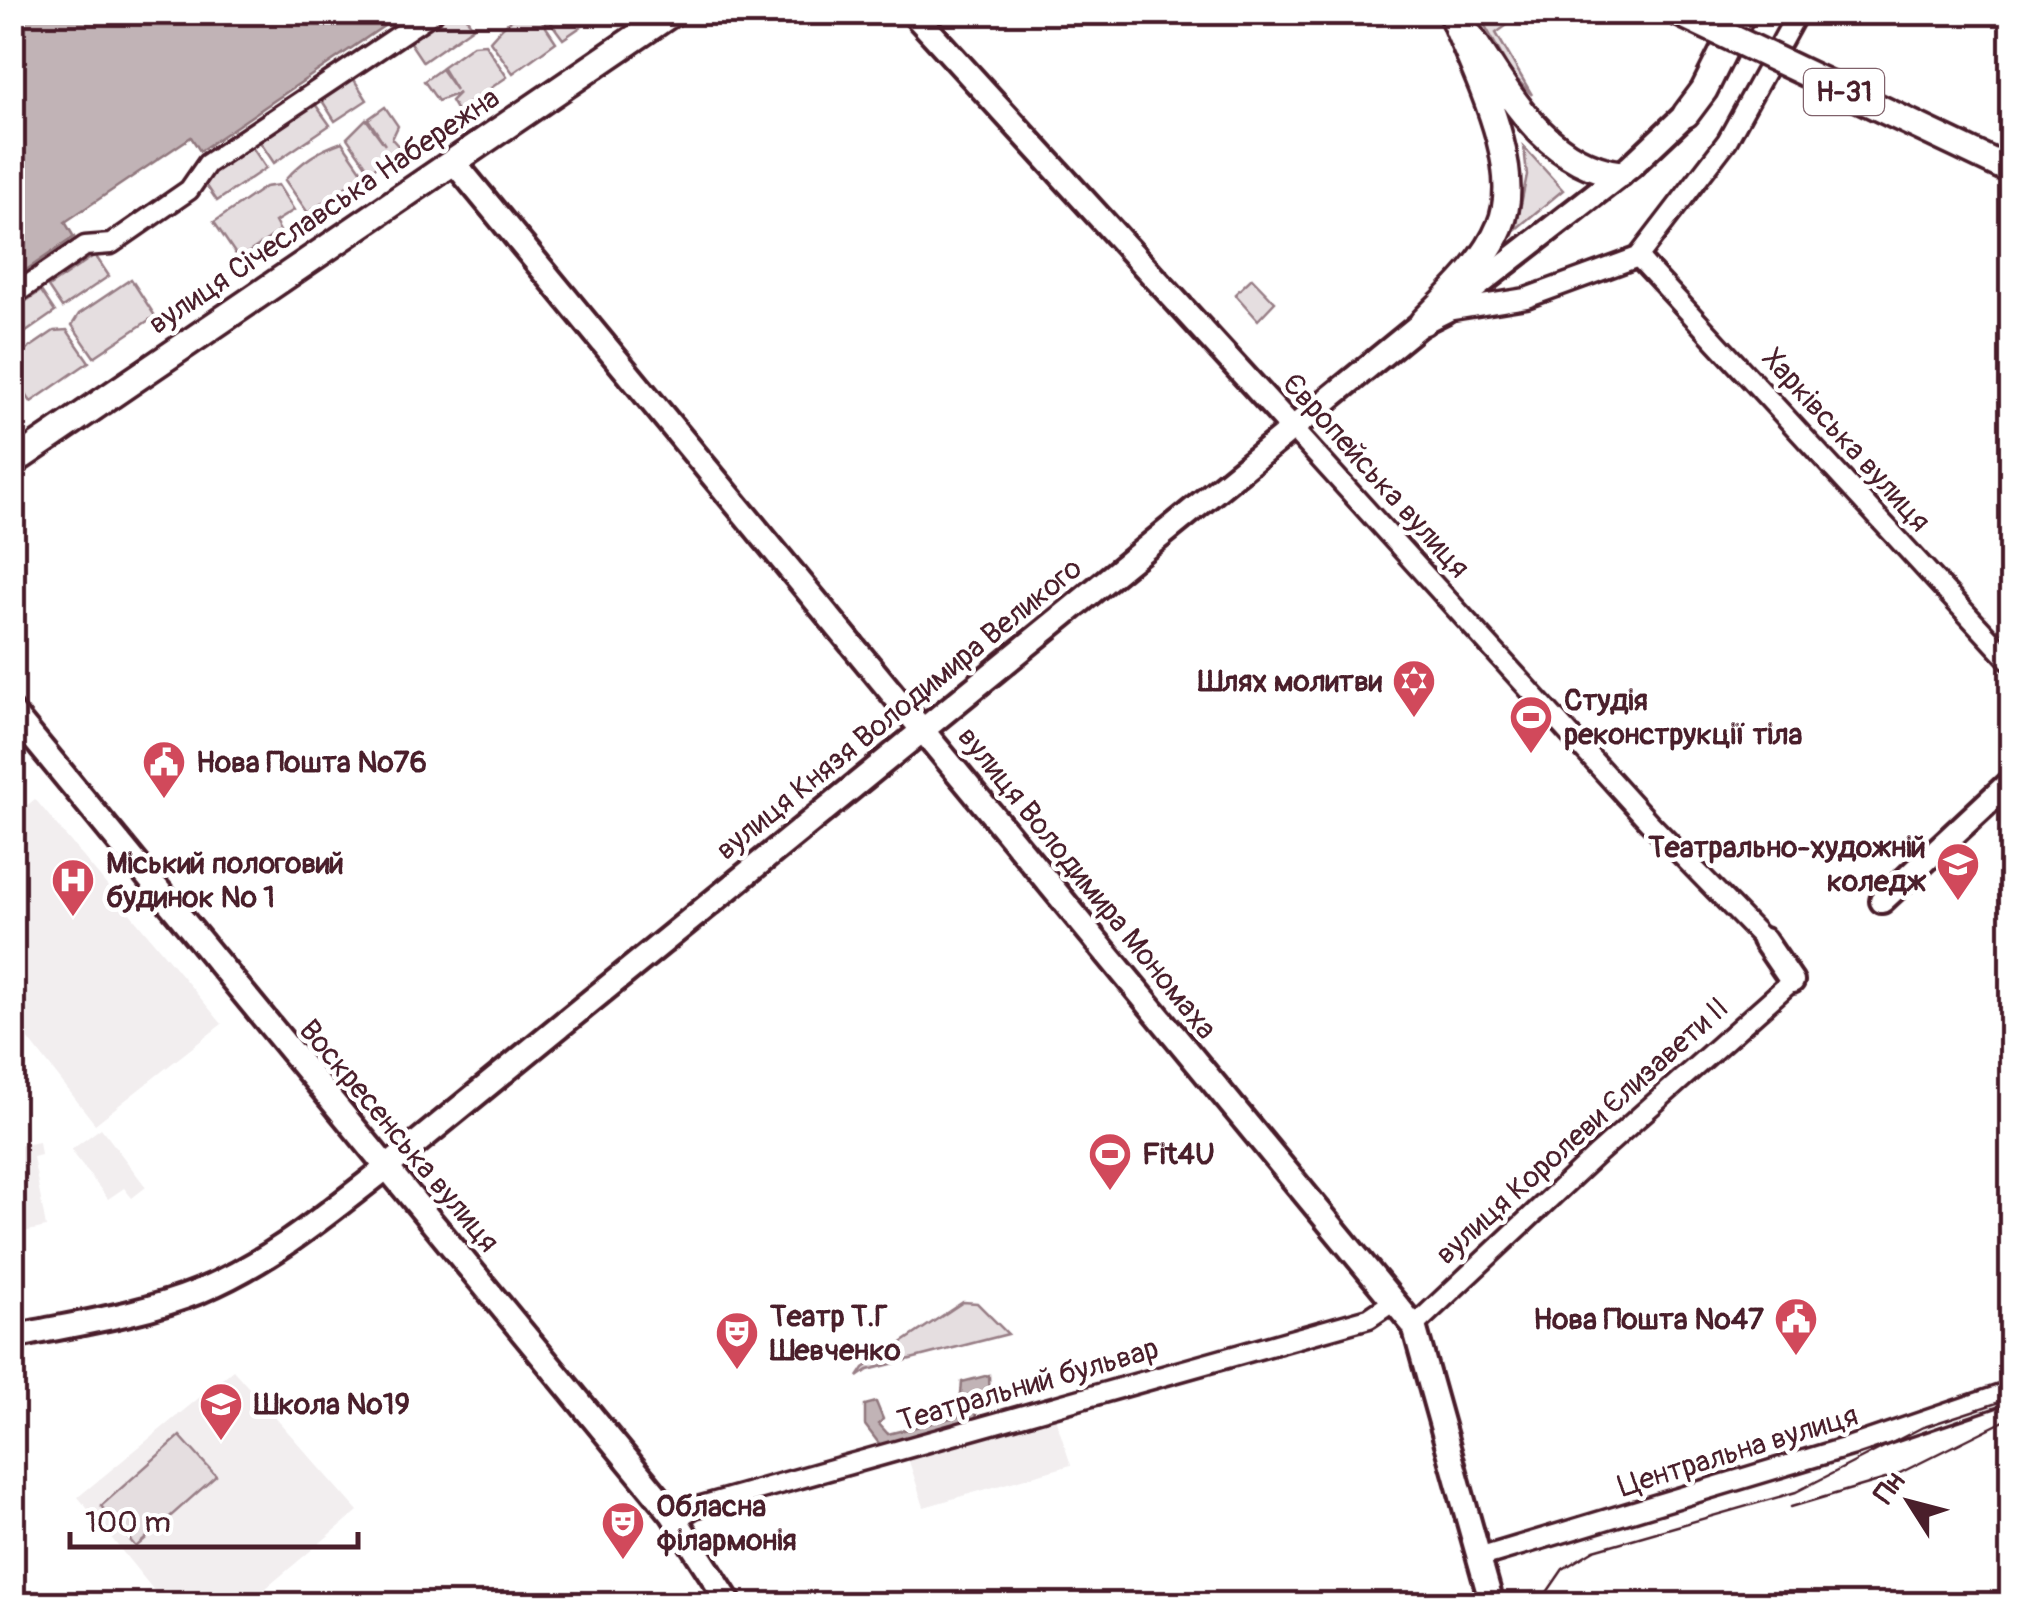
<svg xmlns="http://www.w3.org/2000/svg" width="2024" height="1617" font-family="Pangolin,sans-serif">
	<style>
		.built { fill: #f2eeef }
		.green { fill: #e5dee0; stroke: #987e86; stroke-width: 2.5 }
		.water { fill: #c1b3b6; stroke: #91787e; stroke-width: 2.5 }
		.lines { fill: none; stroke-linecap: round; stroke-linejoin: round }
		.street-casing { stroke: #4a1f2b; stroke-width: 25 }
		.secondary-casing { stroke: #4a1f2b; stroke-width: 30 }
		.primary-casing { stroke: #4a1f2b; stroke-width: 32 }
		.street { stroke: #fff; stroke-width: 18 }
		.secondary { stroke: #fff; stroke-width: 22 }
		.primary { stroke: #fff; stroke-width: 25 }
		.tram { stroke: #4a1f2b; stroke-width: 2.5 }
		.primary-bridge-casing { stroke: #4a1f2b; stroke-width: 32; stroke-linecap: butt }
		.primary-bridge { stroke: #fff; stroke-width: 25 }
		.labels { text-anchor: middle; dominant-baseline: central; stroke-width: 9; stroke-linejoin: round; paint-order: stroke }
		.shield { fill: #fff; stroke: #80626b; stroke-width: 2.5 }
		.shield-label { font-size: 28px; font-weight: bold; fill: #4a1f2b }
		.street-label { font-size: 30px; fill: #4a1f2b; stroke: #fff }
		.poi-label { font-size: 30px; font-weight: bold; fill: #4a1f2b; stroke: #fff; text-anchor: start }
	</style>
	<rect width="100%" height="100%" fill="#fff"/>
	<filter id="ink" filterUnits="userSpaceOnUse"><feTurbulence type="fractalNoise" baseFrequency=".01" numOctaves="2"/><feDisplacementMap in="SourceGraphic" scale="20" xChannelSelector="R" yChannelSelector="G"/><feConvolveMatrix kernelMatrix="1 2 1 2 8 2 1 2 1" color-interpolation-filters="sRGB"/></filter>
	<g filter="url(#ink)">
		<path class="built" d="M35,799L222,1024L95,1124L13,1019V817Z
			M101,1128L146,1187L132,1198L124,1188L108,1199L71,1150Z
			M39,1142L41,1155L33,1157L46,1227L19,1233L13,1215V1147Z
			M233,1370L358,1511L247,1604H165L78,1497Z
			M1053,1411L1071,1465L924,1507L906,1452Z"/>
		<path class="green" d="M536,12L556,42L513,73L490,41C504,25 513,14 536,12Z
			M450,13H463L473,27L423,62L409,41Z
			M544,13H601L563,39Z
			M1478,13H1524L1496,33L1532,95L1512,74Z
			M485,44L507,77L457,111L451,101L459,93L438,101L424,81L441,69L456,90L442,67L473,45Z
			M353,78L367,100L335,121L321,99Z
			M315,104L330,125L274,163L260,142Z
			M385,107L398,126L392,139L401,149L370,171L347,138L366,119L385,145L368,119Z
			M342,142L364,174L308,213L285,180C302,161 319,150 342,142Z
			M252,147L266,168L217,201L203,180Z
			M1524,147L1563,190L1516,229L1527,175Z
			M278,185L294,210L275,222L280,231L239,259L214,222L265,187Z
			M95,255L109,276L62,308L48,287Z
			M1252,278L1275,302L1258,320L1235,294Z
			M131,279L155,316L94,357L72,325L79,314Z
			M41,291L55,312L13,341V310Z
			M67,330L89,362L31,402L13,375V359L54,331Z
			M963,1302L977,1303L1008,1334L868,1370L858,1377L864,1368Z
			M180,1436L216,1476L136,1547L101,1506Z"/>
		<path class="water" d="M13,12H403V13L200,151L191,137L65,222L74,237L13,279Z
			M989,1375L990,1405L977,1409L975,1423L881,1446L865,1425V1405L876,1402L883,1419L879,1424L888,1434L959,1416L962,1382Z"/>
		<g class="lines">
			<g class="street-casing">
				<path id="street" d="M1638,257L2012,663
					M12,296L85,246L111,244L189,190L207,164L434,12
					M1446,311L1526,298L1638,257L1727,141L1798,12
					M1293,429L1649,822L1764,940
					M1414,1326L1595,1156L1792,981
					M676,1519L694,1508L1369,1318L1394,1301
					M1478,1558L1851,1446L2012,1391"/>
			</g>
			<g class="secondary-casing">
				<path id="secondary" d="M912,12L1293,429
					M453,161L1414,1326L1492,1604
					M12,712L672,1514L730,1604
					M1882,901L2012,780
					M1764,940L1792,981
					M12,1337C74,1324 141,1315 200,1291C270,1262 327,1214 386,1168L1423,322L1445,311L1630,167L1686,114"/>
			</g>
			<g class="primary-casing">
				<path id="primary" d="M1471,37C1509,94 1546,164 1620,174
					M1686,114L1704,90L1743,12
					M1423,322C1450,294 1485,263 1500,226C1526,166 1473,69 1451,12
					M12,463L673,12"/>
			</g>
			<use href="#street" class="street"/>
			<use href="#secondary" class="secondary"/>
			<use href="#primary" class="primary"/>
			<path class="tram" d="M1791,1507L1892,1477L2012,1417
				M1539,1604L1563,1569L1594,1550L1796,1492L1921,1428L2012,1398"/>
			<g class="primary-bridge-casing">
				<path id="primary-bridge" d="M1677,12L2012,171"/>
			</g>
			<use href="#primary-bridge" class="primary-bridge"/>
		</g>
	</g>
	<defs>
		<g id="synagogue-pin" transform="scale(2.25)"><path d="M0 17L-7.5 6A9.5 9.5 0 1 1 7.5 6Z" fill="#d1495b" stroke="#fff"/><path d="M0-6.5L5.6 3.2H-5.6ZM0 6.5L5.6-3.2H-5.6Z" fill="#fff"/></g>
		<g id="stadium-pin" transform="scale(2.25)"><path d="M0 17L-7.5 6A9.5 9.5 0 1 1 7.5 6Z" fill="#d1495b" stroke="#fff"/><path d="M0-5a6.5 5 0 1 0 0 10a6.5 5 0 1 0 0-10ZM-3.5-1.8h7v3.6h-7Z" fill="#fff"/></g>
		<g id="civic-pin" transform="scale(2.25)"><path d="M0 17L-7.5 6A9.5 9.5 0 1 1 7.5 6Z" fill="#d1495b" stroke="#fff"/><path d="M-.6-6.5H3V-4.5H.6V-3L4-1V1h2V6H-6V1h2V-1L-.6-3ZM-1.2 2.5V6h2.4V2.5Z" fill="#fff"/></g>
		<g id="university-pin" transform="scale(2.25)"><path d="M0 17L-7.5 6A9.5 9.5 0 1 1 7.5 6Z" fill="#d1495b" stroke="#fff"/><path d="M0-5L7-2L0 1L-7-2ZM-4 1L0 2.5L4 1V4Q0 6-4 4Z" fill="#fff"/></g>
		<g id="hospital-pin" transform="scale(2.25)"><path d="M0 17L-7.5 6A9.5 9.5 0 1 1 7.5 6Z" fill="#d1495b" stroke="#fff"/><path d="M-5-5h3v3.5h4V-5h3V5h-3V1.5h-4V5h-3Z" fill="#fff"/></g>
		<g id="theatre-pin" transform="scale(2.25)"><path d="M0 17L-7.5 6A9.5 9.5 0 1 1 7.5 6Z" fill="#d1495b" stroke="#fff"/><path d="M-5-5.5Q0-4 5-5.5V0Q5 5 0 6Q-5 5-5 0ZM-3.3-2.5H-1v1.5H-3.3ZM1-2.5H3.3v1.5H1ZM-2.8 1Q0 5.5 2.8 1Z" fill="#fff"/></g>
		<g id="school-pin" transform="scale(2.25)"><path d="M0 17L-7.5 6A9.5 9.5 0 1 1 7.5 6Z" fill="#d1495b" stroke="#fff"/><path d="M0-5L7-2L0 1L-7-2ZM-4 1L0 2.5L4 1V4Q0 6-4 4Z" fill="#fff"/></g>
	</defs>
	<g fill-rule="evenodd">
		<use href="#synagogue-pin" x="1414" y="681"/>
		<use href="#stadium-pin" x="1531" y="717"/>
		<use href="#civic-pin" x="164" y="762"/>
		<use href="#university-pin" x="1958" y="864"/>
		<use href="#hospital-pin" x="73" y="880"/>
		<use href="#stadium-pin" x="1110" y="1154"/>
		<use href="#civic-pin" x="1796" y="1319"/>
		<use href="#theatre-pin" x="737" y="1333"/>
		<use href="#school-pin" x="221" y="1404"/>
		<use href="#theatre-pin" x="623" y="1523"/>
	</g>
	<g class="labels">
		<rect class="shield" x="1804" y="69" width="80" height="46" rx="8"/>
		<g class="shield-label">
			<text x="1844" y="92">Н-31</text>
		</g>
		<g class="street-label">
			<text transform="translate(324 211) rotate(-34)">вулиця Січеславська Набережна</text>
			<text transform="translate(1846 440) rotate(48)">Харківська вулиця</text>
			<text transform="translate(1376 476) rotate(48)">Європейська вулиця</text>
			<text transform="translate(899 709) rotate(-39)">вулиця Князя Володимира Великого</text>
			<text transform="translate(1087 883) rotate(51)">вулиця Володимира Мономаха</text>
			<text transform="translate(1582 1131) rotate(-42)">вулиця Королеви Єлизавети ІІ</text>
			<text transform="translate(399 1136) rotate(50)">Воскресенська вулиця</text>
			<text transform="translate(1028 1385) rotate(-16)">Театральний бульвар</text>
			<text transform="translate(1738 1451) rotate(-17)">Центральна вулиця</text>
		</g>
		<g class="poi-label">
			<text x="1382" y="681" text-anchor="end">Шлях молитви</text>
			<text x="1564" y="700">Студія<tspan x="1564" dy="34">реконструкції тіла</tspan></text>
			<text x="196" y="762">Нова Пошта №76</text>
			<text x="1926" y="847" text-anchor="end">Театрально-художній<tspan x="1926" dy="34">коледж</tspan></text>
			<text x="106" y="863">Міський пологовий<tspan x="106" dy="34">будинок № 1</tspan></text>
			<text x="1142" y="1154">Fit4U</text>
			<text x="770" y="1316">Театр Т.Г<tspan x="770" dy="34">Шевченко</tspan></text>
			<text x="1764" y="1319" text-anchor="end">Нова Пошта №47</text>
			<text x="254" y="1404">Школа №19</text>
			<text x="656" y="1506">Обласна<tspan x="656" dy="34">філармонія</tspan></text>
		</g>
	</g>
	<rect width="2024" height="1617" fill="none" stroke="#fff" stroke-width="50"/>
	<rect x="25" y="25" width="1974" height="1567" fill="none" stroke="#4a1f2b" stroke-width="4" filter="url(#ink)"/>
	<g transform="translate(1909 1502) rotate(306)" stroke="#ffffff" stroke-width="8" paint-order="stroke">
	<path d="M0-8L18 38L0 25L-18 38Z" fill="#4a1f2b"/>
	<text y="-15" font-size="28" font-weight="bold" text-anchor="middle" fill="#4a1f2b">Пн</text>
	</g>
	<path d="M70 1532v15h288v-15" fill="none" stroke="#4a1f2b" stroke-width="5"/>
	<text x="85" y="1532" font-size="30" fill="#4a1f2b" stroke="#ffffff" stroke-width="8" paint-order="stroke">100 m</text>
</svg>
